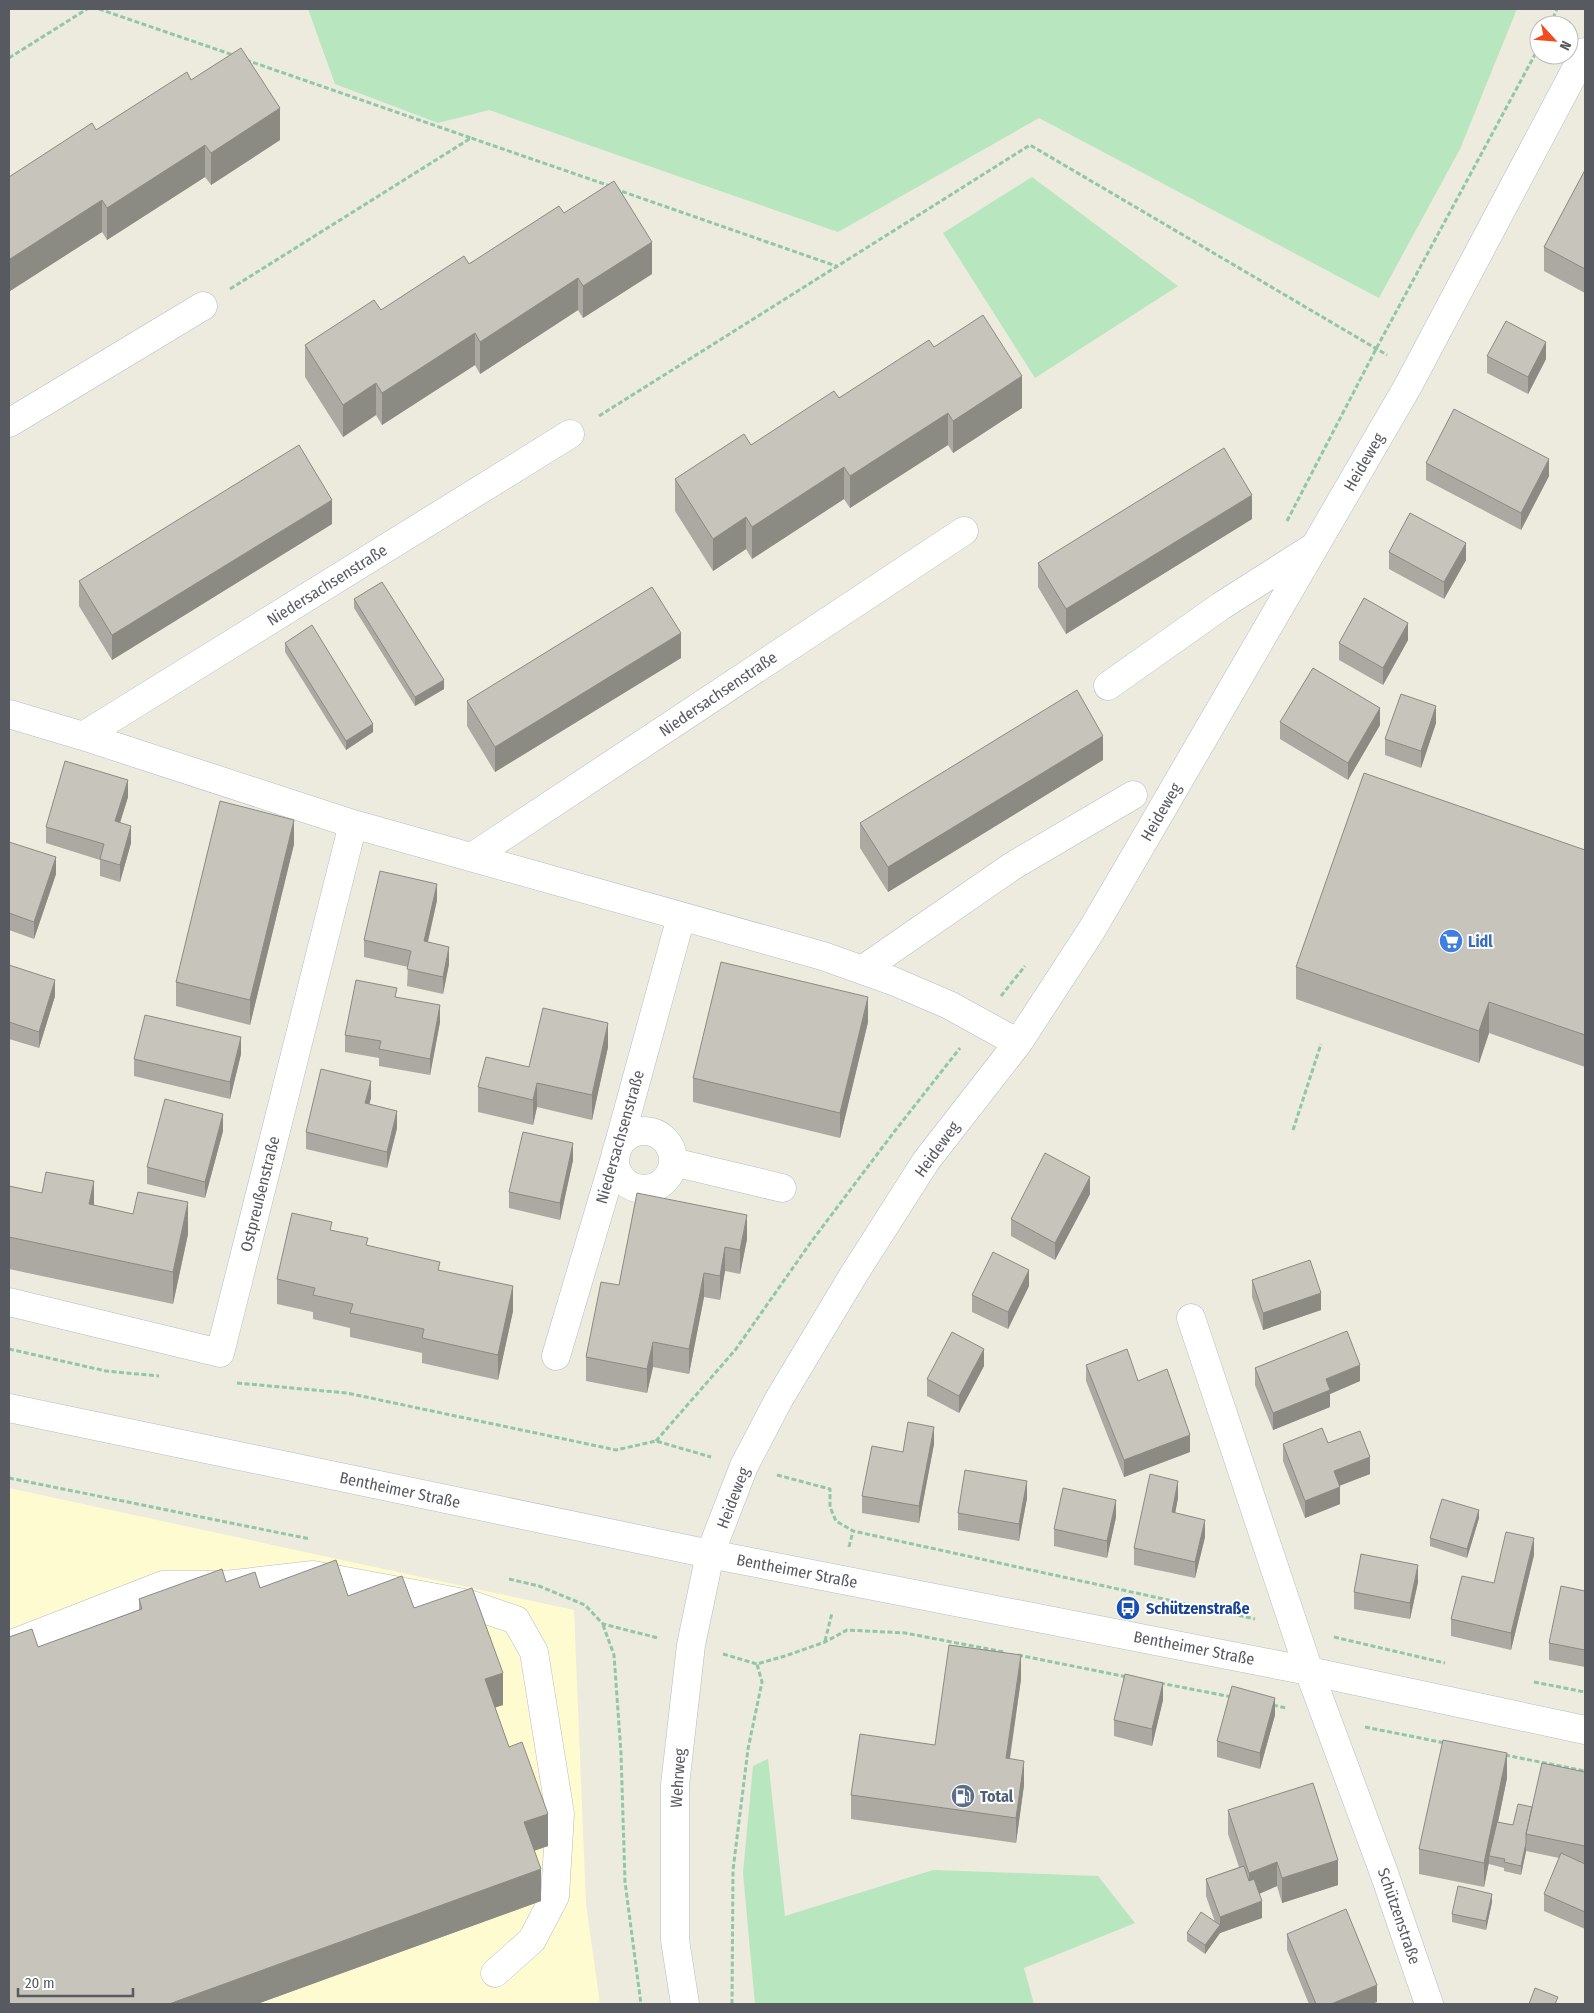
<svg xmlns="http://www.w3.org/2000/svg" width="1594" height="2013" font-family="'Fira Sans Condensed',sans-serif">
	<style>
		.commercial { fill: #fffbd0 }
		.green { fill: #b8e6be }
		.lines { fill: none; stroke-linecap: round; stroke-linejoin: round }
		.minor-casing { stroke: #b9bbc2; stroke-width: 29 }
		.path { stroke: #91c7a8; stroke-width: 3; stroke-dasharray: 5 2.5; stroke-linecap: butt }
		.minor { stroke: #fff; stroke-width: 28 }
		.wall { fill: #aba9a1 }
		.shaded-wall { fill: #8b8a83 }
		.building { fill: #c7c5bb; stroke: #8b8a83 }
		.labels { text-anchor: middle; dominant-baseline: central; stroke-width: 4; stroke-linejoin: round; paint-order: stroke }
		.street-label { font-size: 16px; fill: #575a61; stroke: #fff }
		.shop-label { font-size: 16px; font-weight: bold; fill: #366cbe; stroke: #fff; text-anchor: start }
		.transit-label { font-size: 16px; font-weight: bold; fill: #164399; stroke: #fff; text-anchor: start }
		.service-label { font-size: 16px; font-weight: bold; fill: #4e5e75; stroke: #fff; text-anchor: start }
	</style>
	<rect width="100%" height="100%" fill="#ecebde"/>
	<path class="commercial" d="M9,1488L574,1610L586,1904L600,2004H9Z"/>
	<path class="green" d="M308,9H1517L1460,149L1379,298L1039,118L838,232L489,110L438,123L335,84Z
		M1032,177L1178,286L1035,378L943,233Z
		M768,1759L785,1916L933,1870L1098,1876L1135,1923L1024,1968L1034,2004H755L743,1873L753,1766Z"/>
	<g class="lines">
		<g class="minor-casing">
			<path id="minor" d="M9,423L203,306
				M1108,686L1221,606L1312,548
				M9,714L83,736L353,824L823,956L893,981L949,1005L1018,1043
				M83,736L570,434
				M472,857L964,531
				M862,970L1011,867L1133,795
				M615 1160a29 29 0 1 1 58 0a29 29 0 1 1-58 0Z
				M673,1162L782,1188
				M9,1302L220,1353L353,824
				M1191,1318L1309,1671L1384,1873L1429,2004
				M556,1356L616,1154L681,917
				M9,1408L710,1554L1309,1671L1585,1730
				M9,1645L163,1585H225L313,1575L469,1604L516,1620L534,1652L560,1814L555,1896L532,1940L495,1973
				M685,2004L675,1940V1785L691,1645L710,1554L744,1466L779,1399L854,1274L926,1161L1018,1043L1091,931L1125,873L1408,386L1585,52"/>
		</g>
		<path class="path" d="M99,9L233,55
			M1550,25L1557,9
			M9,58L87,9
			M246,60L471,138
			M615,189L836,266
			M230,289L471,138L610,186
			M599,416L1030,145L1387,355
			M1287,521L1376,349L1539,47
			M1001,996L1025,966
			M1293,1130L1321,1044
			M9,1349L106,1371L159,1376
			M237,1383L347,1393L616,1450L656,1441L711,1457
			M656,1441L736,1349L811,1242L894,1132L960,1048
			M777,1475L830,1489V1507L836,1521L853,1531L1255,1619
			M9,1478L310,1539
			M849,1547L853,1531
			M509,1579L539,1586L585,1605L603,1624L658,1638
			M603,1625L614,1655L621,1753L625,1882L641,2004
			M1334,1637L1445,1663
			M825,1641L832,1613
			M723,1654L757,1664L785,1656L825,1642L847,1630L905,1633L1004,1652
			M1018,1655L1127,1677
			M1534,1682L1585,1692
			M1160,1683L1232,1697
			M1273,1705L1286,1708
			M1365,1727L1445,1743
			M1505,1755L1585,1771
			M732,2004L733,1870L748,1749L762,1682L757,1664"/>
		<use href="#minor" class="minor"/>
	</g>
	<path class="wall" d="M191,80L280,140L211,185L205,177L107,240L102,232L10,291L9,289V176V177Z
		M1585,170V293L1544,271V247Z
		M564,213L652,274L583,318L578,310L480,374L475,365L382,425L376,415L343,437L305,377V345L381,310Z
		M934,347L1022,408L953,453L948,445L850,508L844,499L752,559L746,549L713,571L675,511V479L751,445Z
		M1487,356L1546,359L1528,394L1487,373Z
		M1426,463L1549,476L1521,530L1426,480Z
		M1252,519L1066,634L1038,587V563Z
		M332,524L112,660L79,606V581Z
		M1389,552L1466,560L1444,599L1389,569Z
		M354,599L444,689L415,706L354,608Z
		M1408,640L1383,685L1339,660V643Z
		M285,643L373,732L346,750L285,652Z
		M681,658L495,772L467,726V701Z
		M1280,722L1380,725L1348,780L1280,739Z
		M1436,723L1421,768L1385,755V739Z
		M1103,760L888,892L860,848V823Z
		M128,797L120,823L131,843L120,882L100,876V860L46,843V827Z
		M9,842L56,874L34,939L9,930Z
		M294,844L250,1025L176,1006V982Z
		M1585,850V1067L1489,1033L1479,1063L1296,999V967Z
		M437,900L428,942L449,964L443,994L407,986L408,967L364,957V940Z
		M9,965L55,996L39,1048L9,1039Z
		M397,997L440,1022L430,1075L379,1066V1058L345,1052V1035Z
		M868,1022L840,1138L693,1102V1078Z
		M608,1047L592,1120L537,1107L533,1125L478,1112V1087L529,1067Z
		M241,1054L230,1099L134,1076V1059Z
		M371,1098L369,1104L397,1128L387,1168L306,1149V1132Z
		M223,1131L205,1198L147,1184V1167Z
		M573,1160L560,1220L509,1208V1192Z
		M9,1186L94,1205L188,1234L173,1304L9,1269Z
		M637,1193L747,1239L740,1274L725,1271L720,1300L704,1297L689,1374L653,1367L647,1393L586,1381V1357L619,1285Z
		M1090,1194L1055,1260L1011,1236V1219Z
		M332,1230L368,1246L440,1270L513,1311L498,1380L422,1363V1353L350,1337V1328L313,1319V1312L277,1304V1279Z
		M1252,1280L1321,1310L1263,1330L1252,1297Z
		M1029,1286L1008,1329L972,1312V1295Z
		M1086,1365L1138,1381L1190,1452L1124,1477L1086,1381Z
		M984,1366L959,1413L927,1396V1379Z
		M1255,1368L1360,1381L1330,1394V1407L1273,1430L1255,1385Z
		M1328,1443L1370,1474L1340,1485V1504L1305,1518L1283,1461V1444Z
		M934,1444L919,1523L862,1513V1496L903,1452Z
		M1027,1498L1019,1541L958,1530V1513Z
		M1178,1498L1175,1513L1205,1537L1195,1578L1134,1565V1548Z
		M1116,1517L1107,1558L1054,1546V1529Z
		M1479,1518L1467,1558L1430,1546V1538Z
		M1534,1555L1511,1650L1451,1636V1619L1494,1583Z
		M226,1582L260,1588L348,1596L414,1608L503,1705L495,1707L509,1747L548,1846L534,1851L541,1901L257,2004H9L38,1647L139,1610V1599Z
		M1418,1582L1410,1619L1354,1609V1592Z
		M1585,1591V1667L1549,1660V1643Z
		M1021,1679L1010,1759L1024,1785L1016,1843L851,1819V1795L935,1745Z
		M1163,1700L1152,1746L1114,1736V1720Z
		M1275,1715L1260,1769L1217,1757V1741Z
		M1585,1772V1929L1544,1911V1894L1559,1858L1526,1851L1521,1875L1504,1871V1868L1489,1864V1862L1484,1887L1419,1874V1849L1507,1778L1498,1822L1513,1825L1532,1807Z
		M1228,1810L1338,1885L1282,1903L1277,1886L1259,1894L1262,1918L1220,1933L1205,1954L1187,1941V1933L1215,1922L1206,1896V1879L1239,1867L1228,1834Z
		M1492,1902L1486,1930L1452,1922V1914Z
		M1287,1934L1377,2002L1371,2004H1309L1287,1950Z"/>
	<path class="shaded-wall" d="M280,108V140L211,185V153Z
		M205,145V177L107,240V208Z
		M102,200V232L10,291V259Z
		M652,242V274L583,318V286Z
		M578,278V310L480,374V342Z
		M475,333V365L382,425V393Z
		M1546,342V359L1528,394V377Z
		M1022,376V408L953,453V421Z
		M376,383V415L343,437V405Z
		M948,413V445L850,508V476Z
		M1549,459V476L1521,530V513Z
		M844,467V499L752,559V527Z
		M1252,495V519L1066,634V609Z
		M332,500V524L112,660V635Z
		M746,517V549L713,571V539Z
		M1466,543V560L1444,599V582Z
		M1408,623V640L1383,685V668Z
		M681,633V658L495,772V747Z
		M444,680V689L415,706V697Z
		M1436,706V723L1421,768V751Z
		M1380,708V725L1348,780V763Z
		M373,724V732L346,750V741Z
		M1103,736V760L888,892V867Z
		M128,780V797L115,838V821Z
		M294,820V844L250,1025V1000Z
		M131,826V843L120,882V865Z
		M56,857V874L34,939V922Z
		M437,884V900L424,958V941Z
		M449,947V964L443,994V977Z
		M55,980V996L39,1048V1032Z
		M868,997V1022L840,1138V1113Z
		M1489,1002V1033L1479,1063V1031Z
		M440,1005V1022L430,1075V1059Z
		M608,1023V1047L592,1120V1095Z
		M241,1037V1054L230,1099V1082Z
		M371,1081V1098L365,1120V1103Z
		M537,1083V1107L533,1125V1100Z
		M397,1111V1128L387,1168V1152Z
		M223,1114V1131L205,1198V1182Z
		M573,1143V1160L560,1220V1203Z
		M1090,1177V1194L1055,1260V1243Z
		M94,1181V1213L89,1204Z
		M188,1202V1234L173,1304V1272Z
		M747,1215V1239L740,1274V1250Z
		M725,1247V1271L720,1300V1276Z
		M1029,1270V1286L1008,1329V1312Z
		M704,1273V1297L689,1374V1349Z
		M513,1286V1311L498,1380V1355Z
		M1321,1293V1310L1263,1330V1313Z
		M653,1342V1367L647,1393V1369Z
		M984,1349V1366L959,1413V1396Z
		M1360,1365V1381L1330,1394V1407L1273,1430V1413L1326,1379Z
		M934,1427V1444L919,1523V1506Z
		M1190,1435V1452L1124,1477V1460Z
		M1370,1457V1474L1334,1488V1471Z
		M1027,1481V1498L1019,1541V1524Z
		M1178,1481V1498L1172,1529V1512Z
		M1340,1487V1504L1305,1518V1501Z
		M1116,1500V1517L1107,1558V1541Z
		M1479,1510V1518L1467,1558V1549Z
		M1205,1520V1537L1195,1578V1562Z
		M1534,1538V1555L1511,1650V1633Z
		M1418,1565V1582L1410,1619V1603Z
		M1021,1655V1679L1006,1783V1758Z
		M503,1673V1705L485,1711V1679Z
		M1163,1683V1700L1152,1746V1729Z
		M1275,1698V1715L1260,1769V1753Z
		M1507,1753V1778L1491,1856H1489V1862L1484,1887V1863Z
		M1024,1761V1785L1016,1843V1818Z
		M548,1814V1846L524,1854V1822Z
		M1526,1843V1851L1521,1875V1866Z
		M1338,1860V1885L1282,1903V1878Z
		M1277,1862V1886L1249,1898V1873Z
		M541,1869V1901L257,2004H169Z
		M1492,1894V1902L1486,1930V1921Z
		M1262,1901V1918L1220,1933V1917Z
		M1220,1925V1933L1205,1954V1945Z
		M1377,1985V2002L1371,2004H1331Z"/>
	<path class="building" d="M241,48L280,108L211,153L205,145L107,208L102,200L10,259L9,257V176V177L92,123L96,130L187,72L191,80Z
		M1585,170V269L1544,247Z
		M614,181L652,242L583,286L578,278L480,342L475,333L382,393L376,383L343,405L305,345L374,300L381,310L464,256L469,264L559,206L564,213Z
		M983,315L1022,376L953,421L948,413L850,476L844,467L752,527L746,517L713,539L675,479L744,434L751,445L834,391L839,398L929,340L934,347Z
		M1506,321L1546,342L1528,377L1487,356Z
		M1454,409L1549,459L1521,513L1426,463Z
		M299,445L332,500L112,635L79,581Z
		M1224,448L1252,495L1066,609L1038,563Z
		M1410,513L1466,543L1444,582L1389,552Z
		M382,582L444,680L415,697L354,599Z
		M652,587L681,633L495,747L467,701Z
		M1364,598L1408,623L1383,668L1339,643Z
		M312,625L373,724L346,741L285,643Z
		M1313,668L1380,708L1348,763L1280,722Z
		M1077,690L1103,736L888,867L860,823Z
		M1401,694L1436,706L1421,751L1385,739Z
		M65,761L128,780L115,821L131,826L120,865L100,859L104,844L46,827Z
		M1364,773L1585,850V1035L1489,1002L1479,1031L1296,967Z
		M220,801L294,820L250,1000L176,982Z
		M9,842L56,857L34,922L9,913Z
		M380,871L437,884L424,941L449,947L443,977L407,969L411,951L364,940Z
		M721,962L868,997L840,1113L693,1078Z
		M9,965L55,980L39,1032L9,1022Z
		M356,980L397,988L395,997L440,1005L430,1059L379,1049L381,1041L345,1035Z
		M543,1008L608,1023L592,1095L537,1083L533,1100L478,1087L486,1057L529,1067Z
		M145,1015L241,1037L230,1082L134,1059Z
		M321,1069L371,1081L365,1103L397,1111L387,1152L306,1132Z
		M165,1099L223,1114L205,1182L147,1167Z
		M523,1132L573,1143L560,1203L509,1192Z
		M1045,1153L1090,1177L1055,1243L1011,1219Z
		M46,1172L94,1181L89,1204L133,1214L138,1192L188,1202L173,1272L9,1237V1186L42,1193Z
		M637,1193L747,1215L740,1250L725,1247L720,1276L704,1273L689,1349L653,1342L647,1369L586,1357L601,1282L619,1285Z
		M292,1213L332,1222L330,1230L368,1238L366,1245L440,1262L438,1270L513,1286L498,1355L422,1338L424,1329L350,1313L353,1304L313,1295L315,1288L277,1279Z
		M993,1252L1029,1270L1008,1312L972,1295Z
		M1310,1260L1321,1293L1263,1313L1252,1280Z
		M1347,1331L1360,1365L1326,1379L1330,1390L1273,1413L1255,1368Z
		M952,1332L984,1349L959,1396L927,1379Z
		M1127,1349L1138,1381L1167,1369L1190,1435L1124,1460L1086,1365Z
		M908,1422L934,1427L919,1506L862,1496L872,1446L903,1452Z
		M1322,1428L1328,1443L1360,1431L1370,1457L1334,1471L1340,1487L1305,1501L1283,1444Z
		M965,1470L1027,1481L1019,1524L958,1513Z
		M1150,1474L1178,1481L1172,1512L1205,1520L1195,1562L1134,1548Z
		M1063,1488L1116,1500L1107,1541L1054,1529Z
		M1442,1499L1479,1510L1467,1549L1430,1538Z
		M1506,1532L1534,1538L1511,1633L1451,1619L1462,1576L1494,1583Z
		M1361,1554L1418,1565L1410,1603L1354,1592Z
		M336,1560L348,1596L402,1576L414,1608L472,1588L503,1673L485,1679L509,1747L522,1742L548,1814L524,1822L541,1869L169,2004H9V1637L32,1629L38,1647L142,1609L139,1599L222,1569L226,1582L255,1572L260,1588Z
		M1561,1586L1585,1591V1650L1549,1643Z
		M949,1645L1021,1655L1006,1758L1024,1761L1016,1818L851,1795L860,1734L935,1745Z
		M1125,1674L1163,1683L1152,1729L1114,1720Z
		M1232,1686L1275,1698L1260,1753L1217,1741Z
		M1443,1740L1507,1753L1484,1863L1419,1849Z
		M1542,1763L1585,1772V1846L1526,1834Z
		M1313,1783L1338,1860L1282,1878L1277,1862L1249,1873L1228,1810Z
		M1518,1804L1532,1807L1526,1834V1843L1521,1866L1504,1862L1505,1859L1489,1856L1497,1822L1513,1825Z
		M1561,1853L1585,1864V1912L1544,1894Z
		M1244,1866L1249,1881L1254,1879L1262,1901L1220,1917L1206,1879Z
		M1458,1886L1492,1894L1486,1921L1452,1914Z
		M1346,1909L1377,1985L1331,2004H1316L1287,1934Z
		M1201,1912L1220,1925L1205,1945L1187,1933Z
		M1535,1988L1558,1997L1555,2004H1529Z"/>
	<defs>
		<g id="supermarket-disc" transform="scale(1.25)"><circle r="9.5" fill="#3f7fe0" stroke="#fff"/><path d="M-6-5.5h2.5l.6 2H6L4.5 2H-2.5L-4.4-4H-6ZM-1.5 3.2a1.3 1.3 0 1 0 .1 0ZM3 3.2a1.3 1.3 0 1 0 .1 0Z" fill="#fff"/></g>
		<g id="bus-disc" transform="scale(1.25)"><circle r="9.5" fill="#1a4fb4" stroke="#fff"/><path d="M-5-6H5V4H4V6H2V4H-2V6H-4V4H-5ZM-3.5-4V0h7V-4ZM-3.5 1.2v1.5H-2V1.2ZM2 1.2v1.5H3.5V1.2Z" fill="#fff"/></g>
		<g id="fuel-disc" transform="scale(1.25)"><circle r="9.5" fill="#5c6f8a" stroke="#fff"/><path d="M-5.5-6h7V0h2V4h1.3V-2.5L3-4.5l.8-.8L6-3V5H2.5V1h-1V6h-7ZM-4.2-4.7v3.2H.2V-4.7Z" fill="#fff"/></g>
	</defs>
	<g fill-rule="evenodd">
		<use href="#supermarket-disc" x="1451" y="941"/>
		<use href="#bus-disc" x="1128" y="1608"/>
		<use href="#fuel-disc" x="963" y="1796"/>
	</g>
	<g class="labels">
		<g class="street-label">
			<text transform="translate(1364 462) rotate(-60)">Heideweg</text>
			<text transform="translate(327 585) rotate(-32)">Niedersachsenstraße</text>
			<text transform="translate(718 694) rotate(-34)">Niedersachsenstraße</text>
			<text transform="translate(1161 812) rotate(-60)">Heideweg</text>
			<text transform="translate(620 1137) rotate(-74)">Niedersachsenstraße</text>
			<text transform="translate(937 1149) rotate(-54)">Heideweg</text>
			<text transform="translate(260 1194) rotate(-76)">Ostpreußenstraße</text>
			<text transform="translate(400 1490) rotate(12)">Bentheimer Straße</text>
			<text transform="translate(733 1498) rotate(-69)">Heideweg</text>
			<text transform="translate(797 1571) rotate(11)">Bentheimer Straße</text>
			<text transform="translate(1194 1648) rotate(11)">Bentheimer Straße</text>
			<text transform="translate(678 1778) rotate(-86)">Wehrweg</text>
			<text transform="translate(1399 1916) rotate(71)">Schützenstraße</text>
		</g>
		<g class="shop-label">
			<text x="1468" y="941">Lidl</text>
		</g>
		<g class="transit-label">
			<text x="1146" y="1608">Schützenstraße</text>
		</g>
		<g class="service-label">
			<text x="980" y="1796">Total</text>
		</g>
	</g>
	<rect width="1594" height="2013" fill="none" stroke="#575a61" stroke-width="20"/>
	<g transform="translate(1554 40) rotate(116)"><circle r="24" fill="#ffffff" stroke="#bcbdc0"/>
	<path d="M0-4L9 19L0 12L-9 19Z" fill="#f34b1d"/>
	<text y="-8" font-size="14" font-weight="bold" text-anchor="middle" fill="#575a61">N</text>
	</g>
	<path d="M18 1988v8h115v-8" fill="none" stroke="#575a61" stroke-width="2.5"/>
	<text x="25" y="1988" font-size="15" fill="#575a61" stroke="#ffffff" stroke-width="4" paint-order="stroke">20 m</text>
</svg>
